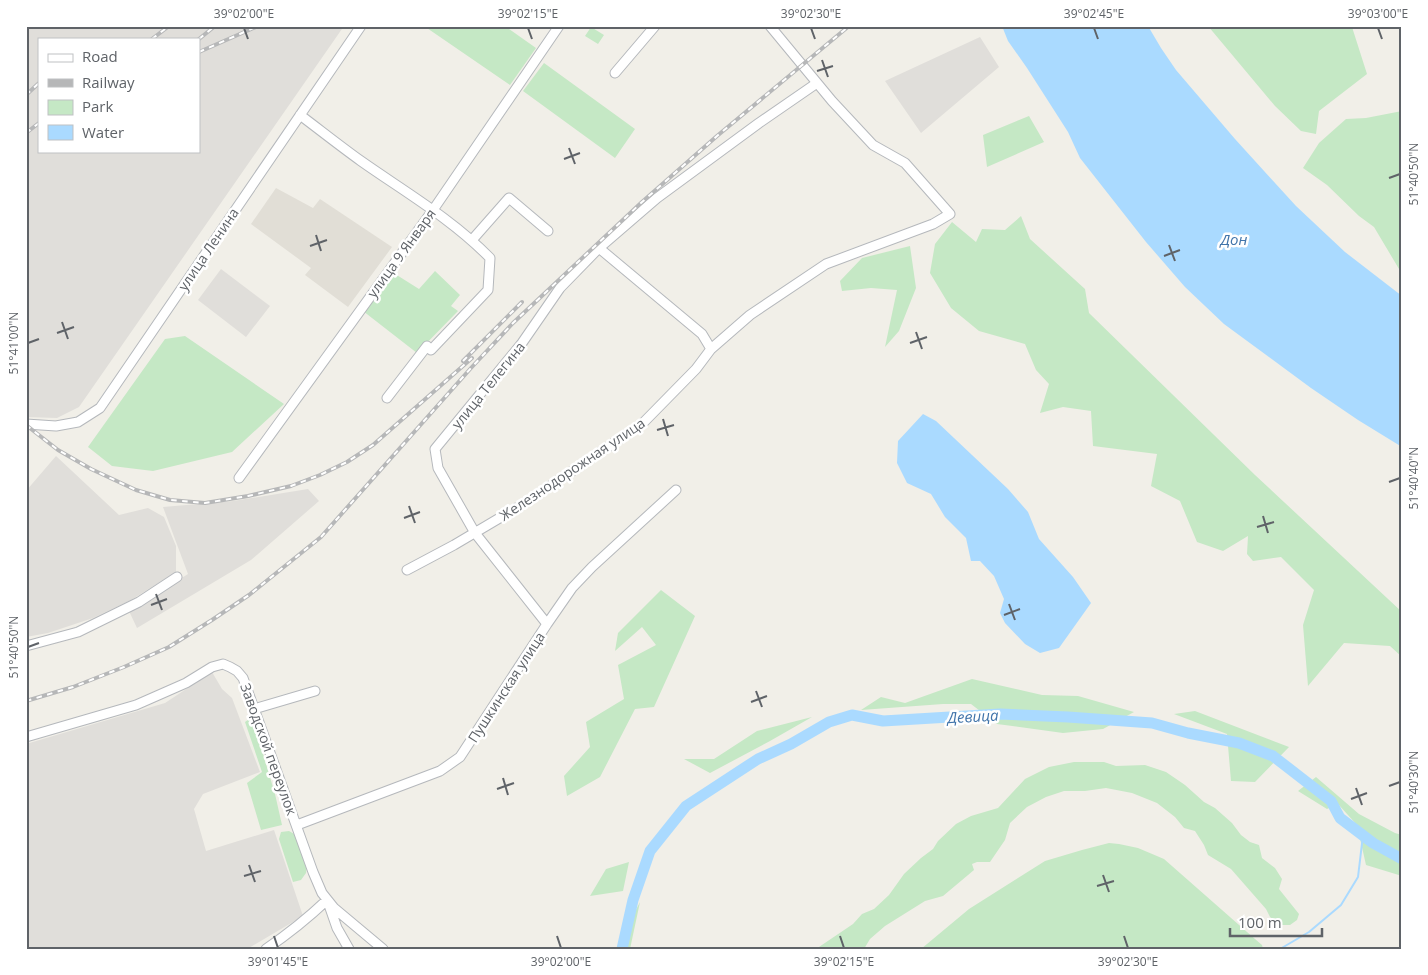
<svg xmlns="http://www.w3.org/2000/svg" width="1428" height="975" font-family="'Open Sans',sans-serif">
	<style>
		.industrial { fill: #e0deda; fill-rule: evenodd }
		.education { fill: #e1ded6 }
		.green { fill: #c5e8c5 }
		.water { fill: #aadaff }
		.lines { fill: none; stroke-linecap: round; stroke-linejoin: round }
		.stream { stroke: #aadaff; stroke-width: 2 }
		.river { stroke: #aadaff; stroke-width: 11 }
		.minor-casing { stroke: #b5b8bc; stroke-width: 11 }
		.minor { stroke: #fff; stroke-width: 9 }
		.rail-casing { stroke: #b6b7b8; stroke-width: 4 }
		.rail { stroke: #fff; stroke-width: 2; stroke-dasharray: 5.5; stroke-linecap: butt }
		.ticks { fill: none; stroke: #5f6368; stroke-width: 2 }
		.labels { text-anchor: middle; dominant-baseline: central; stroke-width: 5; stroke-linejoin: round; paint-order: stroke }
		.street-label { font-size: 14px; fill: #5f6368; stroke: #fff }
		.water-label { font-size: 15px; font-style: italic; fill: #4174aa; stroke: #fff }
		.neatline { fill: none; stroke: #5f6368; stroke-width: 2 }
		.ticks-label { font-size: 12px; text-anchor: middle; fill: #5f6368 }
	</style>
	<rect width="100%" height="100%" fill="#f1efe8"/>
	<path class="industrial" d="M26,26H344L79,407L57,418L26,417ZM39,39H199V151H39Z
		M980,37L999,67L921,133L885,81Z
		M221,269L270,306L246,337L198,300Z
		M56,456L119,515L148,508L164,517L176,546V572L131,600L93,618L48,633L26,637V491Z
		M308,489L319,501L251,560L137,628L129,611L188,574L163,507L233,501Z
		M212,672L222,689L232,698L260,772L203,794L194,809L206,851L274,830L303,916L247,949H26V744L165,703Z"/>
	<path class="education" d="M276,188L313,208L320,199L392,247L348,307L305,275L311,268L251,224Z"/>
	<path class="green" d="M424,26H505L536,48L510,85Z
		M1208,26H1353L1352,27L1367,74L1319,111L1316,134L1301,131L1275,106Z
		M591,27L604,35L598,44L585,36Z
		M544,63L635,129L615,158L523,91Z
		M1402,111V274L1374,227L1359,216L1327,185L1303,168L1319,143L1346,119L1366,118Z
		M1029,116L1044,142L987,167L983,135Z
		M1021,216L1030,239L1085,289L1089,313L1255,475L1402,612V657L1390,646L1344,643L1308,686L1303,625L1314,590L1281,557L1253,561L1247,554L1248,536L1223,551L1197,542L1180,501L1151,486L1157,454L1093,446L1091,411L1063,407L1040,413L1049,384L1036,370L1025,344L979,331L951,308L930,273L935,244L952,222L976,242L982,229L1005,230Z
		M910,246L916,288L899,331L885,347L897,290L871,288L842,291L840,281L862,258Z
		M435,271L460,295L451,306L458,311L417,353L363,311L392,272L419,289Z
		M185,336L284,404L232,452L153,471L112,466L88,447L165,339Z
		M661,590L695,616L654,707L635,709L600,777L567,796L564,776L590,747L586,722L624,699L618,665L656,645L642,627L615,651L618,633Z
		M972,679L1042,695L1078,696L1134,712L1103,729L1063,733L997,724L971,704H943L861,710L881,697L905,703Z
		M1195,711L1289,747L1255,782L1231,781L1227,734L1174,714Z
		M252,717L275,794L282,825L261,830L247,783L262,772L245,722Z
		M812,717L770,741L710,773L684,759H714L757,731Z
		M1074,762H1104L1116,766L1145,765L1166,772L1185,785L1204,802L1215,808L1232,823L1241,835L1250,842L1259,845L1262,858L1275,868L1282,879L1279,889L1299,914L1297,920L1290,925H1280L1270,917L1266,909L1231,869L1208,855L1204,845L1195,831L1184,828L1175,817L1157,803L1132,793L1106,788L1085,791H1064L1046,797L1027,807L1010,823L1005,840L990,862H977L972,864L974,870L943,896L925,901L885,926L870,939L864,949H816L853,924L862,914L874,909L889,895L904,874L921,858L933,849L938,841L956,824L971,816L998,808L1025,779L1049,767Z
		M1316,777L1359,814L1395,833L1402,835V876L1366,865L1357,825L1338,804L1327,809L1298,791Z
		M289,831L296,835L307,866L306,873L301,880L293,882L279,839L281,832Z
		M1109,843L1119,844L1138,848L1164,859L1255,939L1262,945L1263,949H921L969,909L1045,861L1082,850Z
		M629,862L623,891L590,896L606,869Z
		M640,902L630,949H616Z"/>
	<path class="water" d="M1002,26H1148L1161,48L1176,70L1235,139L1296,206L1345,252L1402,296V447L1358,420L1311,388L1224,324L1185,287L1146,242L1080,158L1068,132L1027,68L1008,41Z
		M923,414L936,421L1008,489L1028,512L1039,539L1073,577L1091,603L1059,648L1040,653L1025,644L1005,623L1000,613L1004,599L994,576L980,561H971L966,538L945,517L931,494L907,483L897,463L898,441Z"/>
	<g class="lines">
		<path class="stream" d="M1280,949L1309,932L1341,905L1358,877L1363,835"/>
		<path class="river" d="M622,949L633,900L650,851L686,806L758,759L791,744L829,722L852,715L883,721L1000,714L1068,717L1152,723L1188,733L1239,743L1273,756L1331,801L1340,818L1373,843L1402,859"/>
		<g class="minor-casing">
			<path id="minor" d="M615,73L655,26
				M300,115C320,130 340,146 361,161C405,192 452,219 490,258L488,290L431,350L427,346L387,398
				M472,240L509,198L548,231
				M599,248L702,334L711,349
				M26,424L56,426L78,422L100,408L361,26
				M239,478L433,210L559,26
				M407,570L454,545L525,503L642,424L696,369L711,349L750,315L826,264L933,224L950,214L905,163L873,145L832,101L770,26
				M547,624L475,533L438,468L435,449L522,343L560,288L599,248L657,198L759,123L817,83
				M26,646L78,632L139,602L177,577
				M254,709L315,691
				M26,737L136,705L186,683L212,667L223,664L230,667L237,671L243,678L313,872L322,893L334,908L383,949
				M297,825L440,771L460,757L547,624L572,588L592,567L676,490
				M329,905L337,928L349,949
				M266,949C288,934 308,918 327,900"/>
		</g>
		<use href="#minor" class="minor"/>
		<g class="rail-casing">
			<path id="rail" d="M152,39L169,26
				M199,39L215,26
				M199,52L258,26
				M26,95L39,83
				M26,133L39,123
				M463,361L522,302
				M26,425L58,450L91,469L136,490L170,500L205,503L248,496L291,486L320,475L347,462L373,445L472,358
				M26,701L73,687L124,667L169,647L212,620L249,595L321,537L471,368L513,323L642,202L717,136L849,26"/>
		</g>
		<use href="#rail" class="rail"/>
	</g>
	<path class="ticks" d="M244,28L248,39M528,28L532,39M811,28L815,39M1094,28L1098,39M1378,28L1382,39M822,60L828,77M817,71L833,66M569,148L575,164M564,159L580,153M1389,178L1400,174M316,235L321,251M1169,245L1175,261M310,246L327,240M1164,256L1180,250M62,322L68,339M916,332L922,349M57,333L74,327M28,343L39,339M910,343L927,337M663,419L668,436M657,430L674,425M1389,482L1400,478M409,506L415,523M1263,516L1268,533M404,518L420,512M1257,527L1274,522M156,594L162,610M1009,604L1015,620M151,605L167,599M1004,615L1020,609M28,647L39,643M756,691L762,707M751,702L767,696M503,778L508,795M1389,786L1400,782M1356,788L1362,805M497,789L514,783M1351,799L1367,793M249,865L255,882M1103,875L1109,892M244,876L261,871M1097,886L1114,881M274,936L278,948M557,936L561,948M840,936L844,948M1124,936L1128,948"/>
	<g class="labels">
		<g class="street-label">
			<text transform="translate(208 249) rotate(-56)">улица Ленина</text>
			<text transform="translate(401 253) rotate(-54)">улица 9 Января</text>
			<text transform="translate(488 385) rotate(-51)">улица Телегина</text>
			<text transform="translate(572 469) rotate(-34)">Железнодорожная улица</text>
			<text transform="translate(506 687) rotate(-57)">Пушкинская улица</text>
			<text transform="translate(269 749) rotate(70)">Заводской переулок</text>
		</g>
		<g class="water-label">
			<text x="1234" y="239">Дон</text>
			<text transform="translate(973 716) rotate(-3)">Девица</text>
		</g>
	</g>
	<rect width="1428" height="975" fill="none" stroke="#ffffff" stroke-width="55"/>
	<rect x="38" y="38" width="162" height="115" fill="#ffffff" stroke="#bfc1c3"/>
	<rect x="48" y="54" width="25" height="8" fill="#ffffff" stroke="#bfc1c3"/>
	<text x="82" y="62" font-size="15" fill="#5f6368">Road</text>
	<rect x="48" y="79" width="25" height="8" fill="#b6b7b8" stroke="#bfc1c3"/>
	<text x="82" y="88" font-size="15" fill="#5f6368">Railway</text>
	<rect x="48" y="100" width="25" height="15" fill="#c5e8c5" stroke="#bfc1c3"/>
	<text x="82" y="112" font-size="15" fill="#5f6368">Park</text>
	<rect x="48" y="125" width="25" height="15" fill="#aadaff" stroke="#bfc1c3"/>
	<text x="82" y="138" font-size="15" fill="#5f6368">Water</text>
	<path d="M1230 928v8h92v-8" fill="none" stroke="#5f6368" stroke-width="2.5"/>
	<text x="1238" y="928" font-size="15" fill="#5f6368" stroke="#ffffff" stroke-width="4" paint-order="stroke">100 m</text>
	<rect x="28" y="28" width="1372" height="920" class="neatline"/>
	<g class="ticks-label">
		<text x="244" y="18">39°02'00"E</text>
		<text x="528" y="18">39°02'15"E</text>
		<text x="811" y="18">39°02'30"E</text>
		<text x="1094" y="18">39°02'45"E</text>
		<text x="1378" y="18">39°03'00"E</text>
		<text transform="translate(1414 174) rotate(-90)" y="4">51°40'50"N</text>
		<text transform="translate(14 343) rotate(-90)" y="4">51°41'00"N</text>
		<text transform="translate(1414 478) rotate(-90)" y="4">51°40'40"N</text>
		<text transform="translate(14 647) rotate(-90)" y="4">51°40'50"N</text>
		<text transform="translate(1414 782) rotate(-90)" y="4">51°40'30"N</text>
		<text x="278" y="966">39°01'45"E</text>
		<text x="561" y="966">39°02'00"E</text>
		<text x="844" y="966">39°02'15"E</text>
		<text x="1128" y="966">39°02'30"E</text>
	</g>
</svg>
